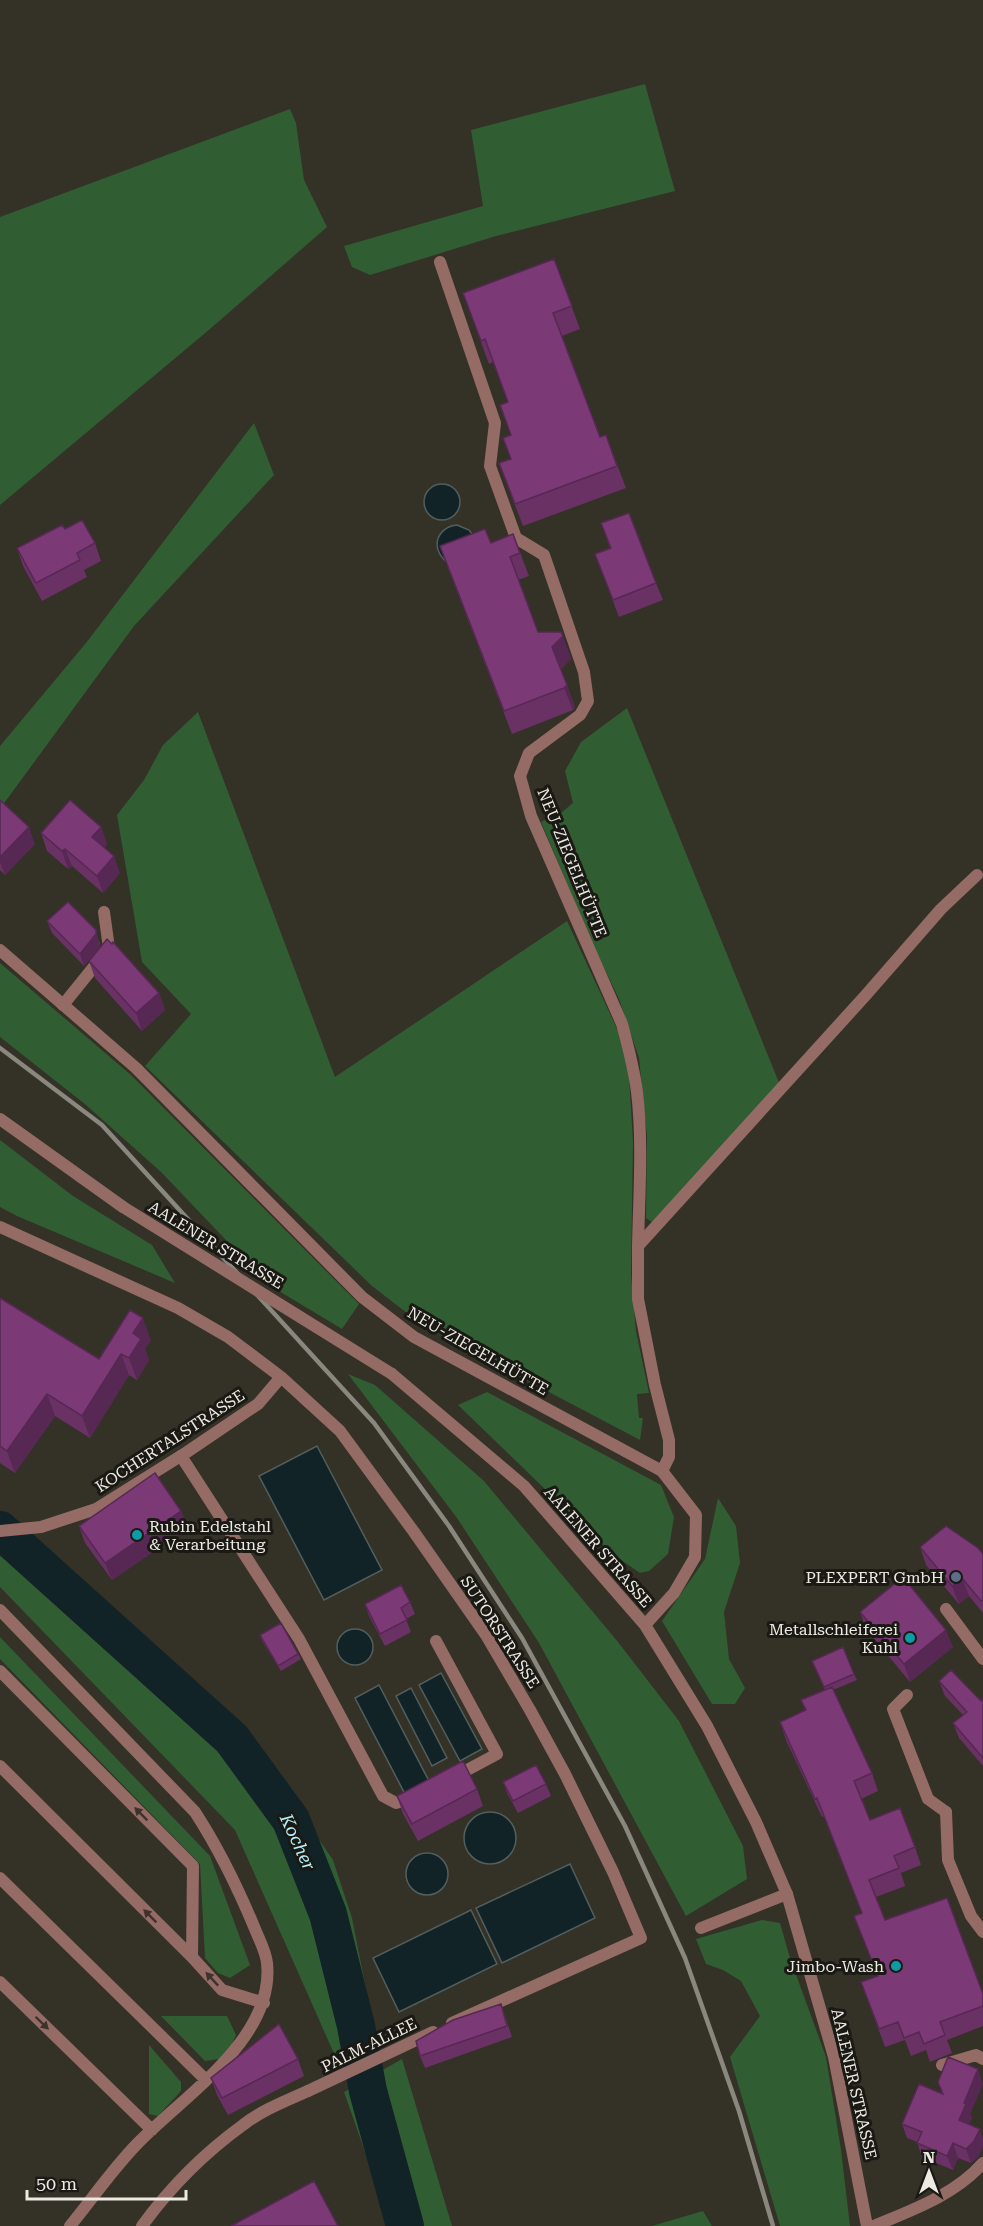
<svg xmlns="http://www.w3.org/2000/svg" width="983" height="2226" font-family="'Roboto Serif',serif">
	<style>
		.green { fill: #315d33 }
		.water { fill: #112326; stroke: #535f5f; stroke-width: 1.5 }
		.lines { fill: none; stroke-linecap: round; stroke-linejoin: round }
		.stream { stroke: #535f5f; stroke-width: 6 }
		.river { stroke: #112326; stroke-width: 38 }
		.service { stroke: #956b66; stroke-width: 12 }
		.minor { stroke: #956b66; stroke-width: 12 }
		.tertiary { stroke: #956b66; stroke-width: 12 }
		.rail { stroke: #89877e; stroke-width: 4.5 }
		.tertiary-bridge { stroke: #956b66; stroke-width: 12 }
		.wall { fill: #6a3165 }
		.shaded-wall { fill: #562853 }
		.building { fill: #7b3976; stroke: #562853; stroke-width: 1.5 }
		.oneway { fill: #3f322d }
		.culture-dot { fill: #0f9aa8; stroke: #1a1914; stroke-width: 2 }
		.service-dot { fill: #5c6f8a; stroke: #1a1914; stroke-width: 2 }
		.labels { text-anchor: middle; dominant-baseline: central; stroke-width: 6; stroke-linejoin: round; paint-order: stroke }
		.street-label { font-size: 16px; fill: #eceae3; stroke: #1a1914 }
		.poi-label { font-size: 16px; fill: #eceae3; stroke: #1a1914; text-anchor: end }
		.water-label { font-size: 18px; font-style: italic; fill: #b5f0fb; stroke: #1a1914 }
	</style>
	<rect width="100%" height="100%" fill="#343127"/>
	<path class="green" d="M645,84L675,191L496,236L370,275L352,267L344,246L483,206L471,130Z
		M290,109L296,123L304,180L327,227L210,329L0,505V217Z
		M254,423L274,475L134,626L2,806L0,804V746L86,643Z
		M627,708L780,1085L653,1223L646,1218L647,1136L639,1058L619,999L593,945L541,822L561,813L573,803L565,771L581,742Z
		M198,712L335,1077L567,921L618,1031L629,1076L633,1141L631,1275L636,1331L649,1393L637,1394L639,1418H643L640,1440L425,1327L372,1286L145,1066L191,1014L142,962L117,815L144,780L163,745Z
		M0,963L131,1075L359,1304L342,1329L269,1285L161,1172L86,1105L0,1037Z
		M0,1140L73,1196L152,1245L175,1283L17,1216L0,1207Z
		M348,1374L375,1385L484,1481L618,1642L679,1721L743,1846L747,1879L686,1916L539,1643L457,1518Z
		M487,1392L661,1485L674,1517L668,1554L649,1571L640,1573L611,1553L458,1405Z
		M718,1498L736,1526L740,1563L724,1612L729,1659L745,1688L735,1704H712L662,1621L705,1559Z
		M40,1549L251,1740L333,1860L352,1918L376,2040L340,2067L235,1830L0,1587V1552Z
		M0,1637L210,1856L250,1965L230,1978L218,1973L205,1958L200,1864L0,1659Z
		M762,1920L780,1923L790,1958L826,2057L841,2150L850,2226H780L730,2057L760,2016L741,1981L723,1970L706,1964L696,1939Z
		M161,2016H227L236,2035L226,2058L205,2061Z
		M149,2045L181,2082V2091L158,2116L149,2114Z
		M402,2059L452,2226H391L344,2092Z
		M703,2211L712,2226H652Z"/>
	<path class="water" d="M424 502a18 18 0 1 1 36 0a18 18 0 1 1-36 0Z
		M457,525L469,530L473,535L446,561C430,548 437,527 457,525Z
		M317,1446L382,1570L324,1600L259,1476Z
		M337 1647a18 18 0 1 1 36 0a18 18 0 1 1-36 0Z
		M441,1673L482,1749L460,1761L419,1685Z
		M379,1685L429,1781L405,1794L355,1698Z
		M411,1688L447,1758L432,1766L396,1696Z
		M464 1838a26 26 0 1 1 52 0a26 26 0 1 1-52 0Z
		M406 1874a21 21 0 1 1 42 0a21 21 0 1 1-42 0Z
		M570,1864L595,1918L502,1963L476,1908Z
		M471,1910L497,1964L399,2012L373,1958Z"/>
	<g class="lines">
		<path class="stream" d="M360,2100L368,2091"/>
		<path class="river" d="M0,1530L232,1739L291,1820L328,1914L356,2026L368,2091L405,2226"/>
		<path class="service" d="M440,262L495,423L490,466L516,538L544,555L584,672L588,701L580,715L529,753L520,776L531,816L622,1024C628,1046 634,1069 637,1092C643,1142 639,1196 638,1246
			M63,1005L109,948L104,912
			M181,1456L299,1639L383,1796L396,1803L413,1799
			M662,1471L669,1457V1440L655,1385L638,1299V1246L865,996L941,909L977,875
			M0,1610L195,1812C219,1849 238,1888 255,1929C259,1939 266,1952 267,1963C275,2039 183,2096 136,2145C112,2170 92,2199 70,2226
			M436,1641L497,1754L454,1777
			M0,1671L193,1866L192,1957L222,1990L264,2003
			M907,1695L893,1709L928,1799L946,1812
			M0,1766L192,1957
			M0,1878L206,2080
			M701,1928L787,1894
			M0,1982L152,2130
			M942,2065L976,2055L983,2059
			M142,2226C171,2186 203,2154 243,2125C262,2110 286,2101 308,2091"/>
		<path class="minor" d="M0,1227L178,1308L228,1337L281,1377L340,1431L414,1532L486,1635L530,1710L565,1774L613,1872L641,1938L452,2023
			M0,1531L41,1527L96,1509L187,1452L258,1404L281,1377
			M946,1609L983,1659
			M946,1812L948,1860L971,1916L983,1932
			M308,2091L433,2032
			M874,2226C912,2210 955,2195 983,2163"/>
		<path class="tertiary" d="M0,950L136,1068L362,1297L414,1337L662,1471L696,1515L695,1557L674,1593L645,1625
			M0,1119L123,1207
			M392,1374L524,1486L645,1625L707,1726L756,1822L787,1894L834,2057L867,2226"/>
		<path class="rail" d="M0,1048L102,1125L374,1423L449,1526L522,1638L625,1826L685,1958L739,2111L773,2226"/>
		<path class="tertiary-bridge" d="M123,1207L392,1374"/>
	</g>
	<path class="wall" d="M554,259L580,329L562,336L600,437L606,435L626,488L523,526L499,463L511,459V435L508,402L493,362L489,364L463,293Z
		M601,523L656,583L663,600L619,617L595,554L610,548Z
		M65,529L95,543L101,561L84,570L87,577L42,601L23,566L17,548Z
		M513,534L529,576L518,580L538,632H561L571,659L561,669L575,707L573,710L512,734L448,568L491,543Z
		M0,800L35,844L5,875L0,870Z
		M101,827L107,844L104,848L120,873L103,893L72,866L68,869L47,851L41,833Z
		M47,921L100,942V946L84,966L52,933Z
		M89,961L159,993L165,1010L142,1031L95,978Z
		M0,1298L99,1359L151,1340L145,1349L149,1360L137,1380L129,1375L90,1438L55,1416L15,1473L0,1463Z
		M181,1511L188,1528L112,1580L85,1543L79,1526Z
		M920,1547L983,1554V1613L969,1596L959,1604L926,1565Z
		M410,1602L415,1614L406,1619L411,1632L385,1646L369,1616L365,1604Z
		M860,1612L953,1647L910,1682L866,1629Z
		M260,1635L298,1654L301,1659L281,1671L262,1641Z
		M815,1667L854,1674L857,1680L833,1690L872,1773L878,1791L861,1799L870,1820L915,1847L921,1865L901,1873L905,1886L876,1897L885,1920L983,1994V2026L947,2040L952,2053L930,2062L926,2050L911,2056L905,2040L885,2047L861,1982L877,1976L862,1913L824,1816L822,1817L786,1740L780,1722L805,1710L801,1700L825,1690Z
		M939,1681L981,1701L983,1699V1766L959,1738L953,1723L963,1715L945,1696Z
		M503,1782L546,1784L551,1796L518,1813L507,1793Z
		M477,1789L483,1806L418,1841L403,1814L397,1796Z
		M505,2016L512,2037L425,2068L420,2056Z
		M298,2059L304,2076L228,2115L217,2095L211,2078Z
		M970,2115L972,2118L969,2124L979,2156L971,2163L958,2158L953,2170L922,2157L917,2142L907,2138L902,2124Z"/>
	<path class="shaded-wall" d="M563,636L571,659L560,670L552,647Z
		M567,685L575,707L573,710L564,688Z
		M29,827L35,844L5,875L0,862V857Z
		M101,827L107,844L98,854L92,837Z
		M65,849L72,866L68,869L62,851Z
		M114,856L120,873L103,893L97,876Z
		M96,930L100,946L84,966L80,954Z
		M159,993L165,1010L142,1031L136,1013Z
		M143,1318L151,1340L145,1349L149,1360L137,1380L129,1358L133,1333Z
		M121,1354L129,1375L90,1438L82,1416Z
		M47,1394L55,1416L15,1473L7,1451Z
		M181,1511L188,1528L112,1580L105,1563Z
		M962,1578L969,1596L959,1604L952,1586Z
		M946,1630L953,1647L910,1682L904,1664Z
		M978,2069L983,2084L970,2115L972,2118L965,2135L959,2120L964,2103Z
		M980,2129L983,2138V2147L979,2156L971,2163L966,2149Z
		M953,2143L958,2158L953,2170L947,2156Z"/>
	<path class="building" d="M554,259L572,306L553,313L600,437L606,435L617,466L515,504L499,463L511,459L503,438L511,435L500,405L508,402L485,339L481,341L463,293Z
		M629,513L656,583L613,600L595,554L611,548L601,523Z
		M82,520L95,543L77,553L80,560L36,583L17,548L62,525L65,529Z
		M485,529L491,543L513,534L520,553L510,557L538,632H561L563,636L552,647L567,685L564,688L504,711L440,546Z
		M0,800L29,827L0,857Z
		M70,800L101,827L92,837L114,856L97,876L65,849L62,851L41,833Z
		M68,902L96,930V934L80,954L47,921Z
		M107,939L112,944L113,942L159,993L136,1013L89,961Z
		M0,1298L99,1359L130,1310L143,1318L133,1333L141,1339L129,1358L121,1354L82,1416L47,1394L7,1451L0,1446Z
		M155,1473L181,1511L105,1563L79,1526Z
		M946,1526L978,1548L983,1554V1600L981,1601L962,1578L952,1586L920,1547Z
		M903,1577L946,1630L904,1664L860,1612Z
		M401,1585L410,1602L401,1608L407,1620L380,1634L365,1604Z
		M281,1623L298,1654L278,1666L260,1635Z
		M843,1647L854,1674L824,1687L812,1661Z
		M951,1670L981,1701L983,1699V1758L953,1723L967,1712L939,1681Z
		M832,1687L872,1773L854,1781L870,1820L900,1808L915,1847L894,1856L899,1868L869,1880L885,1920L947,1898L983,1994V2006L940,2022L945,2035L924,2044L919,2032L904,2038L898,2022L879,2029L861,1982L878,1976L854,1916L862,1913L817,1798L815,1799L780,1722L806,1710L801,1700Z
		M463,1761L477,1789L412,1824L397,1796Z
		M536,1765L546,1784L513,1801L503,1782Z
		M501,2004L507,2026L420,2056L416,2041L453,2020Z
		M279,2024L298,2059L222,2098L211,2078Z
		M948,2057L978,2069L964,2103L966,2104L959,2120L980,2129L974,2141L966,2149L953,2143L947,2156L917,2143L922,2132L902,2124L919,2084L943,2094L938,2082Z
		M314,2181L338,2226H231Z"/>
	<defs><path id="oneway-solid" d="M-6-.8H1V-3.2L6.5 0L1 3.2V.8H-6Z" transform="scale(1.5)"/></defs>
	<g class="oneway">
		<use href="#oneway-solid" transform="translate(141 1814) rotate(-135)"/>
		<use href="#oneway-solid" transform="translate(150 1916) rotate(-135)"/>
		<use href="#oneway-solid" transform="translate(212 1979) rotate(-133)"/>
		<use href="#oneway-solid" transform="translate(42 2023) rotate(44)"/>
	</g>
	<g class="culture-dot">
		<circle cx="137" cy="1535" r="6"/>
		<circle cx="910" cy="1638" r="6"/>
		<circle cx="896" cy="1966" r="6"/>
	</g>
	<circle class="service-dot" cx="956" cy="1577" r="6"/>
	<g class="labels">
		<g class="street-label">
			<text transform="translate(572 863) rotate(68)">NEU-ZIEGELHÜTTE</text>
			<text transform="translate(216 1245) rotate(31)">AALENER STRASSE</text>
			<text transform="translate(478 1351) rotate(30)">NEU-ZIEGELHÜTTE</text>
			<text transform="translate(170 1441) rotate(-33)">KOCHERTALSTRASSE</text>
			<text transform="translate(598 1547) rotate(49)">AALENER STRASSE</text>
			<text transform="translate(500 1632) rotate(57)">SUTORSTRASSE</text>
			<text transform="translate(369 2045) rotate(-26)">PALM-ALLEE</text>
			<text transform="translate(854 2084) rotate(77)">AALENER STRASSE</text>
		</g>
		<g class="poi-label">
			<text x="149" y="1526" text-anchor="start">Rubin Edelstahl<tspan x="149" dy="18">&amp; Verarbeitung</tspan></text>
			<text x="944" y="1577">PLEXPERT GmbH</text>
			<text x="898" y="1629">Metallschleiferei<tspan x="898" dy="18">Kuhl</tspan></text>
			<text x="884" y="1966">Jimbo-Wash</text>
		</g>
		<g class="water-label">
			<text transform="translate(298 1842) rotate(65)">Kocher</text>
		</g>
	</g>
	<g transform="translate(929 2172)" stroke="#1a1914" stroke-width="4.5" paint-order="stroke">
	<path d="M0-4.5L10 22L0 15L-10 22Z" fill="#eceae3"/>
	<text y="-9" font-size="16" font-weight="bold" text-anchor="middle" fill="#eceae3">N</text>
	</g>
	<path d="M27 2190v9h159v-9" fill="none" stroke="#eceae3" stroke-width="3"/>
	<text x="36" y="2190" font-size="18" fill="#eceae3" stroke="#1a1914" stroke-width="4.5" paint-order="stroke">50 m</text>
</svg>
